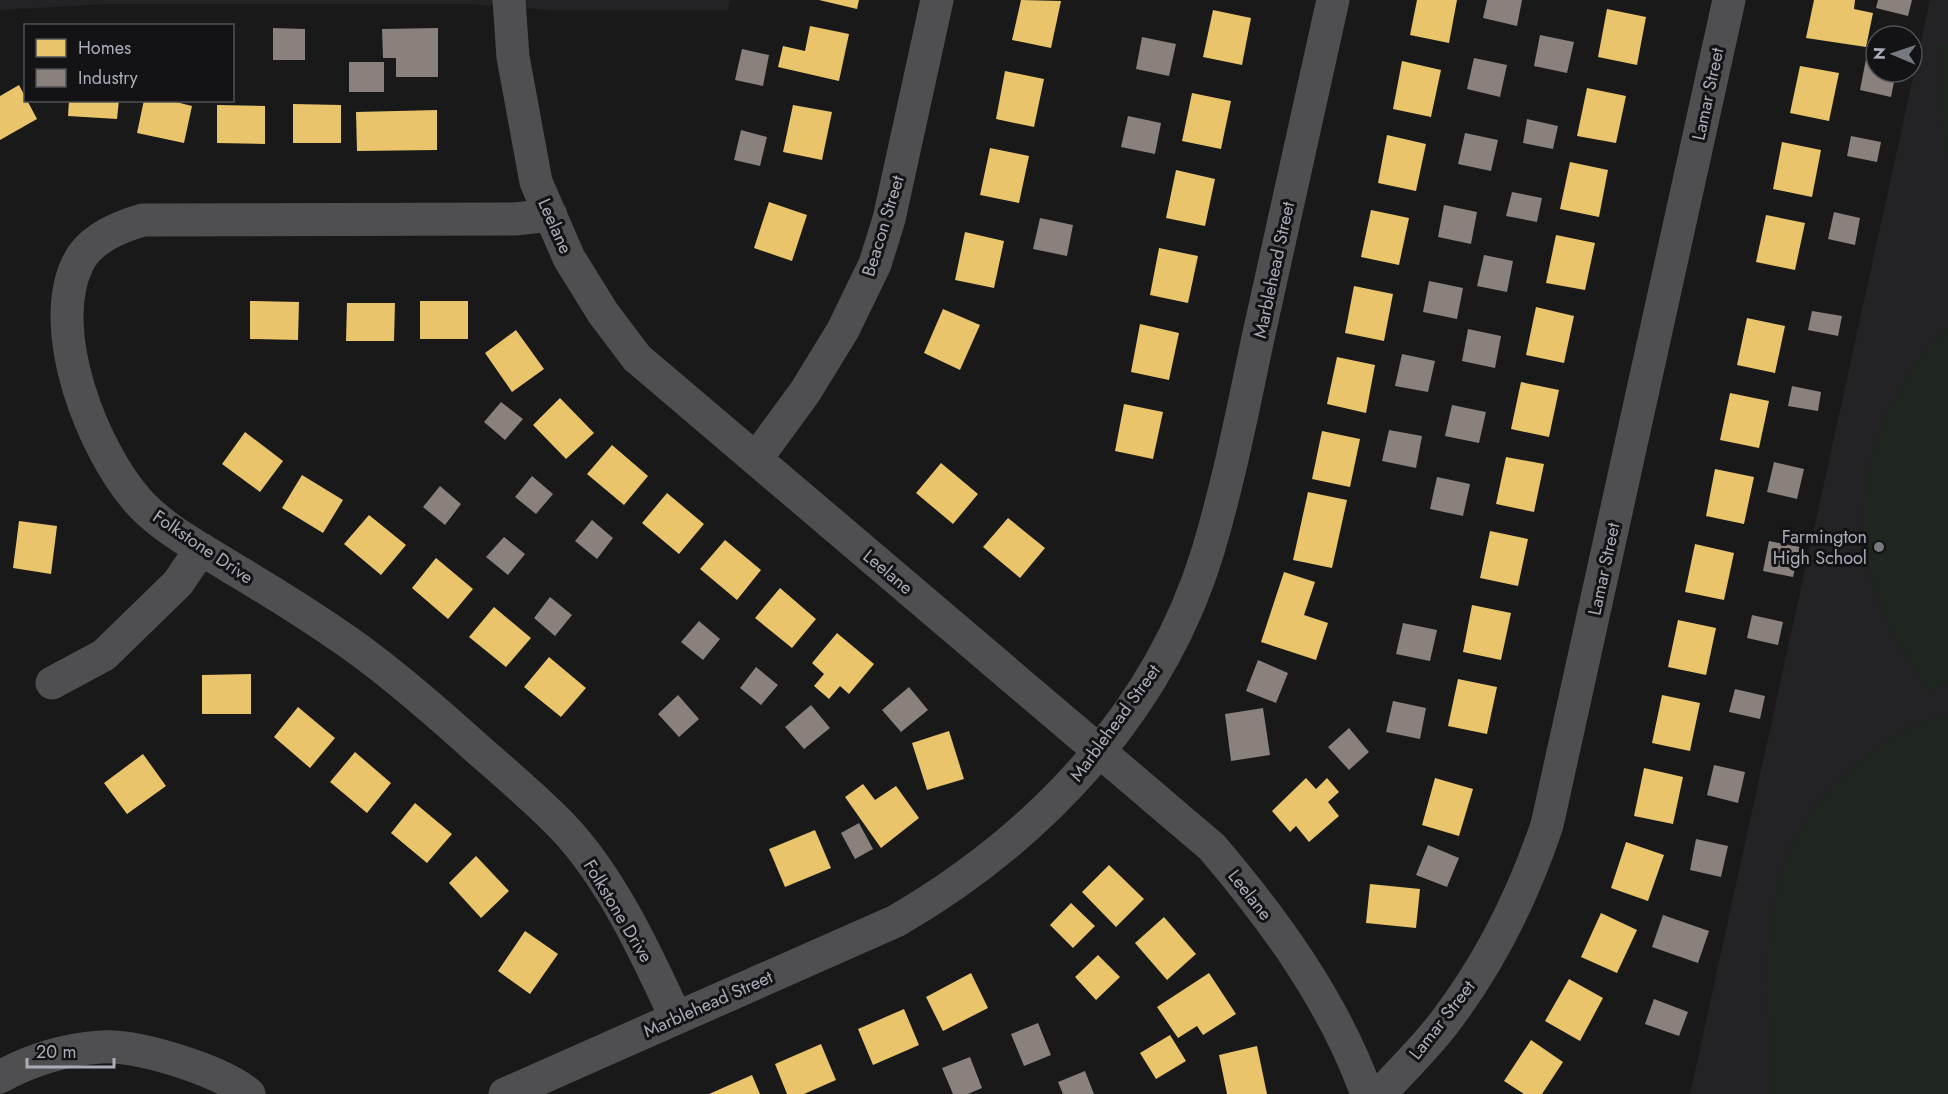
<svg xmlns="http://www.w3.org/2000/svg" width="1948" height="1094" font-family="Jost,sans-serif">
	<style>
		.built { fill: #232325 }
		.green { fill: #1f2620 }
		.homes { fill: #e9c46a }
		.industry { fill: #8a817c }
		.lines { fill: none; stroke-linecap: round; stroke-linejoin: round }
		.street { stroke: #4f4f52; stroke-width: 33 }
		.poi-dot { fill: #777981; stroke: #131315; stroke-width: 2 }
		.labels { text-anchor: middle; dominant-baseline: central; stroke-width: 6; stroke-linejoin: round; paint-order: stroke }
		.street-label { font-size: 18px; fill: #aaadb9; stroke: #131315 }
		.poi-label { font-size: 18px; fill: #aaadb9; stroke: #131315; text-anchor: end }
	</style>
	<rect width="100%" height="100%" fill="#191919"/>
	<path class="built" d="M0,0H730L728,10H550L469,4H111L0,10Z
		M1930,0H1948V1094H1690Z"/>
	<path class="green" d="M1942,44H1948V157L1940,106Z
		M1948,326V682L1929,692C1906,659 1886,625 1874,587C1843,494 1882,392 1948,326Z
		M1948,715V1094H1770C1769,964 1746,853 1860,762C1885,742 1915,720 1948,715Z"/>
	<path class="homes" d="M819,0H859L857,9Z
		M1021,0L1061,1L1051,48L1012,40Z
		M1417,0H1457L1449,43L1410,35Z
		M1814,0H1855L1854,9L1873,13L1866,47L1806,38Z
		M1607,9L1646,17L1637,65L1598,57Z
		M1213,10L1251,18L1242,65L1203,57Z
		M810,26L849,34L839,81L778,67L783,46L805,51Z
		M1402,61L1441,70L1431,117L1393,109Z
		M1800,66L1839,73L1829,121L1790,113Z
		M1005,71L1044,79L1034,127L996,119Z
		M19,85L37,119L0,140V96Z
		M1587,88L1626,96L1616,143L1577,136Z
		M1192,93L1231,101L1221,149L1182,141Z
		M69,100H119L117,119L68,116Z
		M144,100H168L192,106L184,143L137,133Z
		M293,104L341,105V143H293Z
		M217,105L265,106V144L217,143Z
		M793,105L832,112L822,160L783,152Z
		M437,110V150L357,151L356,112Z
		M1387,135L1426,144L1416,191L1378,183Z
		M1782,142L1821,150L1812,197L1773,189Z
		M990,148L1029,156L1019,203L980,195Z
		M1570,162L1608,170L1599,217L1560,209Z
		M1176,170L1215,179L1205,226L1166,218Z
		M769,202L807,215L792,261L754,248Z
		M1371,210L1409,218L1399,265L1361,257Z
		M1766,215L1805,223L1795,270L1756,262Z
		M965,232L1004,241L994,288L955,280Z
		M1556,235L1595,243L1585,290L1546,283Z
		M1159,248L1198,256L1188,303L1150,295Z
		M1354,286L1393,294L1384,341L1345,333Z
		M250,301L299,302L298,340L250,339Z
		M420,301H468V339H420Z
		M347,303H395L394,341H346Z
		M1536,307L1574,316L1564,363L1526,355Z
		M943,309L980,325L960,370L924,353Z
		M1747,318L1785,326L1775,373L1737,365Z
		M1140,324L1179,333L1169,380L1131,372Z
		M516,330L544,369L512,392L485,353Z
		M1337,357L1375,365L1366,413L1327,404Z
		M1521,382L1559,390L1549,437L1511,429Z
		M1730,393L1769,401L1759,448L1720,440Z
		M560,398L594,433L566,459L533,425Z
		M1124,404L1163,412L1153,459L1115,451Z
		M1322,431L1360,439L1350,487L1312,479Z
		M245,432L283,461L260,492L222,464Z
		M612,445L648,476L624,505L587,474Z
		M1506,457L1544,464L1534,512L1496,504Z
		M941,463L978,494L953,524L916,493Z
		M1715,469L1754,477L1744,524L1706,516Z
		M302,475L343,500L323,533L282,508Z
		M1308,492L1347,500L1332,568L1293,560Z
		M667,493L704,524L679,554L642,523Z
		M369,515L406,545L381,575L344,544Z
		M1008,518L1045,548L1020,578L983,547Z
		M19,521L57,526L51,574L13,568Z
		M1490,531L1528,539L1518,586L1480,578Z
		M725,540L761,570L737,600L700,569Z
		M1695,544L1734,553L1724,600L1685,592Z
		M436,558L473,589L448,619L412,588Z
		M1284,572L1315,582L1304,615L1328,623L1316,660L1261,642Z
		M780,588L816,619L792,648L755,618Z
		M1472,605L1511,613L1501,660L1463,652Z
		M494,607L531,638L506,667L469,637Z
		M1678,620L1716,628L1706,675L1668,667Z
		M837,633L874,664L849,694L840,686L829,699L814,686L824,674L812,663Z
		M549,657L586,688L561,717L524,687Z
		M251,674V714H202V675Z
		M1458,679L1497,687L1487,734L1448,726Z
		M1662,695L1700,703L1690,751L1652,743Z
		M298,707L335,738L310,768L274,737Z
		M949,731L964,779L927,790L912,743Z
		M355,752L391,783L367,813L330,782Z
		M143,754L166,786L127,814L104,783Z
		M1644,768L1683,777L1673,824L1634,816Z
		M1306,778L1316,789L1327,778L1339,792L1328,802L1339,816L1309,842L1296,826L1290,832L1272,811Z
		M1435,778L1473,789L1459,836L1422,825Z
		M863,784L875,800L896,786L919,818L881,848L845,797Z
		M415,803L452,834L427,863L391,833Z
		M815,830L831,868L785,887L769,849Z
		M1626,842L1664,855L1648,901L1611,888Z
		M476,856L509,891L481,918L449,883Z
		M1109,865L1144,899L1116,927L1082,892Z
		M1370,884L1420,889L1416,928L1366,923Z
		M1071,903L1095,926L1073,948L1050,925Z
		M1601,913L1637,930L1617,973L1581,957Z
		M1164,917L1196,954L1167,980L1135,943Z
		M525,931L558,954L530,994L498,971Z
		M1098,955L1120,977L1096,1000L1075,977Z
		M971,973L988,1008L943,1031L926,997Z
		M1209,973L1236,1014L1203,1035L1197,1026L1178,1038L1157,1007Z
		M1569,979L1603,998L1580,1041L1545,1021Z
		M904,1009L919,1045L873,1065L858,1029Z
		M1170,1035L1186,1061L1156,1079L1140,1053Z
		M1531,1040L1563,1062L1542,1094H1524L1504,1081Z
		M821,1044L836,1080L804,1094H787L775,1064Z
		M1257,1046L1267,1094H1227L1219,1055Z
		M752,1075L760,1094H709Z"/>
	<path class="industry" d="M1487,0H1522L1517,26L1483,18Z
		M1878,0H1912L1908,16L1876,8Z
		M273,28L305,29V60H273Z
		M438,28V77H396V58H383L382,29Z
		M1540,35L1574,42L1567,73L1534,66Z
		M1142,37L1176,44L1169,76L1136,69Z
		M742,49L769,55L763,86L735,80Z
		M1474,58L1507,65L1500,97L1467,89Z
		M1866,59L1876,61V72H1896L1891,97L1860,90Z
		M349,62H384V92H349Z
		M1128,116L1161,123L1155,154L1121,147Z
		M1527,119L1558,126L1553,149L1523,143Z
		M741,130L767,137L760,166L734,160Z
		M1465,133L1498,140L1491,171L1458,164Z
		M1851,136L1881,142L1877,162L1847,156Z
		M1512,192L1542,198L1537,222L1506,216Z
		M1444,205L1477,212L1471,244L1438,237Z
		M1834,212L1860,218L1855,245L1828,239Z
		M1040,218L1073,225L1067,256L1033,249Z
		M1484,255L1513,261L1507,292L1477,286Z
		M1429,281L1463,288L1457,319L1423,312Z
		M1812,311L1842,316L1838,336L1808,330Z
		M1468,329L1501,336L1495,368L1462,361Z
		M1402,354L1435,361L1428,392L1395,386Z
		M1792,386L1821,392L1818,411L1788,406Z
		M501,402L523,419L505,440L484,422Z
		M1452,405L1486,412L1479,443L1445,436Z
		M1389,430L1422,436L1416,468L1382,461Z
		M1774,462L1804,469L1797,499L1767,492Z
		M532,476L553,494L536,514L515,497Z
		M1437,477L1470,484L1463,516L1430,509Z
		M440,486L461,504L445,525L423,507Z
		M592,520L613,538L597,559L575,541Z
		M504,537L525,554L508,575L486,557Z
		M1769,541L1800,547L1793,577L1763,571Z
		M550,597L572,615L555,636L534,618Z
		M1752,615L1783,622L1778,645L1747,638Z
		M699,621L720,639L703,660L681,642Z
		M1403,623L1437,630L1430,661L1396,654Z
		M1258,660L1288,673L1276,703L1246,691Z
		M756,667L778,685L761,705L740,688Z
		M909,687L928,710L901,732L882,710Z
		M1735,689L1765,696L1760,719L1729,712Z
		M678,695L699,719L679,737L658,714Z
		M1393,701L1426,708L1420,739L1386,732Z
		M811,705L830,728L804,749L785,727Z
		M1263,708L1270,755L1231,761L1225,714Z
		M1349,728L1369,752L1349,770L1328,747Z
		M1714,765L1745,772L1738,803L1707,795Z
		M859,823L873,849L855,859L841,833Z
		M1696,839L1728,846L1721,877L1690,870Z
		M1428,845L1459,858L1447,887L1416,875Z
		M1663,915L1709,931L1698,963L1652,947Z
		M1654,999L1688,1012L1679,1036L1645,1024Z
		M1038,1023L1051,1055L1024,1066L1011,1034Z
		M970,1057L982,1088L968,1094H953L942,1068Z
		M1085,1071L1094,1094H1063L1058,1082Z"/>
	<g class="lines">
		<path class="street" d="M509,0L513,57L536,182L569,258L603,313L637,358L1212,847C1275,921 1334,1002 1367,1094
			M551,215L515,219L143,220C118,227 88,240 77,265C46,332 93,450 138,501C163,529 200,548 232,568C271,591 311,616 348,642C391,672 432,708 471,743C501,770 533,796 561,825C610,875 647,955 676,1018
			M756,459L805,392L843,330L875,264L889,219L937,0
			M52,683L104,655L178,583L201,549
			M0,1077C30,1060 67,1049 101,1047C137,1044 222,1071 249,1094
			M505,1094L896,921C1039,838 1159,712 1208,551C1229,481 1243,409 1258,338C1283,225 1308,113 1333,0
			M1380,1094C1401,1071 1425,1048 1444,1023C1490,963 1523,896 1547,825L1729,0"/>
	</g>
	<circle class="poi-dot" cx="1879" cy="547" r="6"/>
	<g class="labels">
		<g class="street-label">
			<text transform="translate(1708 94) rotate(-78)">Lamar Street</text>
			<text transform="translate(555 226) rotate(66)">Leelane</text>
			<text transform="translate(883 226) rotate(-73)">Beacon Street</text>
			<text transform="translate(1274 270) rotate(-78)">Marblehead Street</text>
			<text transform="translate(203 547) rotate(34)">Folkstone Drive</text>
			<text transform="translate(1604 569) rotate(-78)">Lamar Street</text>
			<text transform="translate(888 572) rotate(40)">Leelane</text>
			<text transform="translate(1115 723) rotate(-54)">Marblehead Street</text>
			<text transform="translate(1250 895) rotate(52)">Leelane</text>
			<text transform="translate(618 911) rotate(59)">Folkstone Drive</text>
			<text transform="translate(708 1004) rotate(-24)">Marblehead Street</text>
			<text transform="translate(1442 1020) rotate(-52)">Lamar Street</text>
		</g>
		<g class="poi-label">
			<text x="1867" y="537">Farmington<tspan x="1867" dy="21">High School</tspan></text>
		</g>
	</g>
	<rect x="24" y="24" width="210" height="78" fill="#131315" stroke="#4f5157" stroke-width="1.5"/>
	<rect x="36" y="39" width="30" height="18" fill="#e9c46a" stroke="#4f5157" stroke-width="1.5"/>
	<text x="78" y="54" font-size="18" fill="#aaadb9">Homes</text>
	<rect x="36" y="69" width="30" height="18" fill="#8a817c" stroke="#4f5157" stroke-width="1.5"/>
	<text x="78" y="84" font-size="18" fill="#aaadb9">Industry</text>
	<g transform="translate(1894 54) rotate(272)"><circle r="28" fill="#131315" stroke="#4f5157" stroke-width="1.5"/>
	<path d="M0-4.5L10 22L0 15L-10 22Z" fill="#777981"/>
	<text y="-9" font-size="16" font-weight="bold" text-anchor="middle" fill="#aaadb9">N</text>
	</g>
	<path d="M27 1058v9h87v-9" fill="none" stroke="#aaadb9" stroke-width="3"/>
	<text x="36" y="1058" font-size="18" fill="#aaadb9" stroke="#131315" stroke-width="4.5" paint-order="stroke">20 m</text>
</svg>
